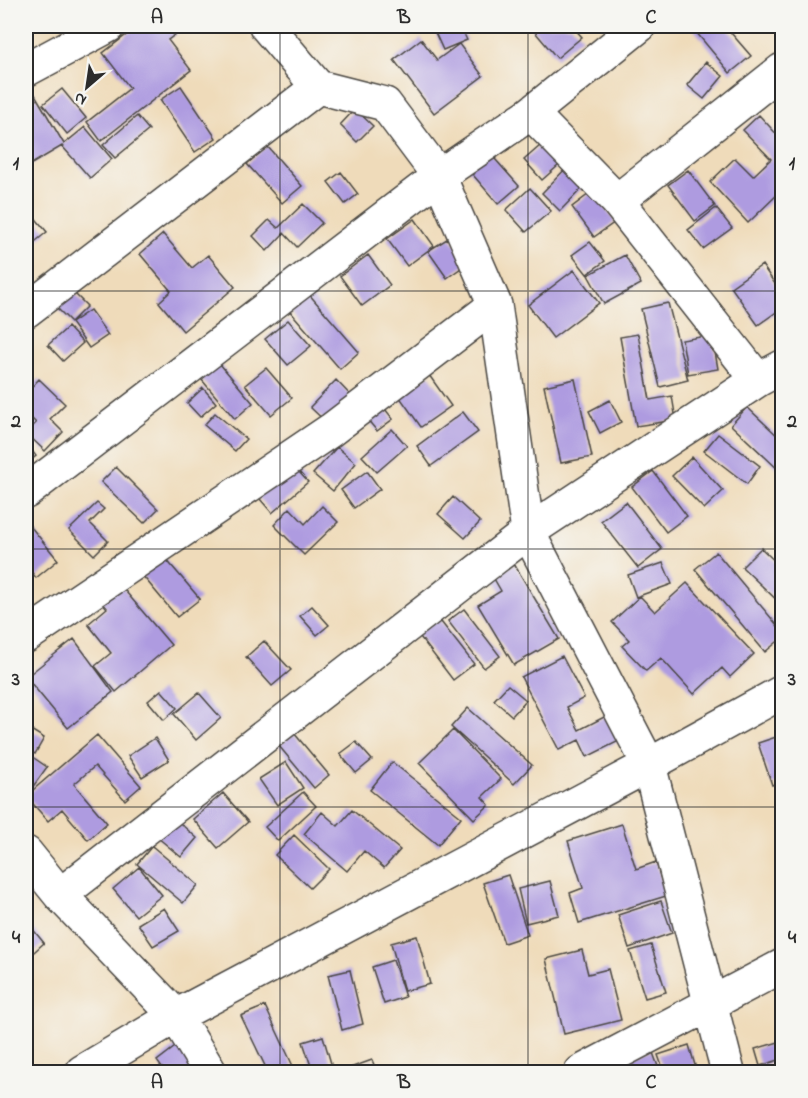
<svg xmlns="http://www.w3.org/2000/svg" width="808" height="1098" font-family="'Indie Flower',sans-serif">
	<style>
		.building { fill: #ae9be0 }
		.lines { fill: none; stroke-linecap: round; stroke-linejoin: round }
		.minor-casing { stroke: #484540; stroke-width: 36 }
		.minor { stroke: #fff; stroke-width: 33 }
		.grid { fill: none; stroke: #2b2b2b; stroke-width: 1.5; stroke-opacity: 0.55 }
		.neatline { fill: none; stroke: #2b2b2b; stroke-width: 2 }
		.grid-label { font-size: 20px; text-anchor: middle; font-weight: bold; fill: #2b2b2b }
	</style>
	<rect width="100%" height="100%" fill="#f6f6f2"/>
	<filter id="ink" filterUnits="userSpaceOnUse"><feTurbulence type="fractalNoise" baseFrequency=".0167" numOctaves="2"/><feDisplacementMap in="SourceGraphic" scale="12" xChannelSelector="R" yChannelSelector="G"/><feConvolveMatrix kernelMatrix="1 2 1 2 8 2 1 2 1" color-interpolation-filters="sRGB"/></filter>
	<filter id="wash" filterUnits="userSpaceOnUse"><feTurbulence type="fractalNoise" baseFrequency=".008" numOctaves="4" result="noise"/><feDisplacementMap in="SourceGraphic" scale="24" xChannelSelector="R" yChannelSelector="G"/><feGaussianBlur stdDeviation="1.35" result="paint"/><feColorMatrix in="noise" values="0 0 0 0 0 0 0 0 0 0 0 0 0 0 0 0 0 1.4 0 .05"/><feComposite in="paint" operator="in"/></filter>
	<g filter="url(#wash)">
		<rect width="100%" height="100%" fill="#efdbba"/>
		<g id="blocks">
			<path class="building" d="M138,26H187L168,40L191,70L101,141L87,122L130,88L103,53Z
				M439,26H460L467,40L443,50L433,28Z
				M530,26H572L582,37L557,58Z
				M691,26H725L751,56L730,73Z
				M421,39L437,60L459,44L483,76L434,113L394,60Z
				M706,62L723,76L704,99L687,85Z
				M27,81L64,144L85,127L112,159L90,178L62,146L30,165L26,158V82Z
				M181,86L216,138L195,152L160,100Z
				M62,89L86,118L67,134L43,104Z
				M355,109L373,126L357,142L340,125Z
				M759,115L782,140V190L748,223L710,182L735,158L753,176L771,159L743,130Z
				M137,116L149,130L115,158L103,145Z
				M549,138L567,158L542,180L524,160Z
				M267,146L302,186L282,203L247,164Z
				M487,150L519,186L498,204L467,168Z
				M573,161L591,179L560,211L542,193Z
				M688,170L715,206L695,221L668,185Z
				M341,172L358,194L345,204L328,182Z
				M530,188L551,211L526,232L506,210Z
				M593,191L615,222L594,237L572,207Z
				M303,204L322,223L297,247L284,233L267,251L253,236L269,220L278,228Z
				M26,207L47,232L31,245L26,238Z
				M716,208L732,228L703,249L688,230Z
				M415,219L434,246L407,266L387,239Z
				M163,234L192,268L208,255L235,287L183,331L159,302L171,291L140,254Z
				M450,237L468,263L447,278L428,251Z
				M590,242L605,261L587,274L572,255Z
				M368,255L390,285L362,306L340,276Z
				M625,255L641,284L604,304L588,275Z
				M762,265L782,294V308L758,325L731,287Z
				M574,270L599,303L553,338L528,305Z
				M301,285L359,352L340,369L282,302Z
				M71,290L87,306L71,322L55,306Z
				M668,303L688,380L660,387L641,309Z
				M90,310L108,335L89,348L71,323Z
				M288,320L311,346L288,365L265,339Z
				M68,327L83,343L63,361L48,345Z
				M638,334L650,400L672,396L676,420L636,426L620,337Z
				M712,335L718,369L688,374L682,340Z
				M214,357L253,403L235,419L196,373Z
				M266,368L292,398L271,415L245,385Z
				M429,375L451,406L421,427L399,396Z
				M39,379L65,404L50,419L63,432L45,451L26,433L36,423L26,413V393Z
				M575,379L592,457L561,463L544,386Z
				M336,380L356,401L331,427L310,407Z
				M203,388L216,403L200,417L187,403Z
				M377,399L393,419L377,431L361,412Z
				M610,400L621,422L600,433L589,411Z
				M747,407L782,440V473L731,425Z
				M463,412L478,432L431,466L417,446Z
				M215,413L246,439L235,451L204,425Z
				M392,429L407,446L377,472L362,456Z
				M718,434L760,466L747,484L704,451Z
				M26,443L36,456L26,464Z
				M337,447L356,463L333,491L313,474Z
				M692,457L723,491L704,509L672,476Z
				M289,461L308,482L272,513L254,492Z
				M116,467L158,509L144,523L101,482Z
				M367,471L380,489L354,508L341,490Z
				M653,471L687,516L666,532L632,487Z
				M453,497L480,522L465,538L438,514Z
				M626,502L662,549L638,568L601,521Z
				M97,503L104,509L90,523L108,541L94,555L69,530Z
				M322,506L338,522L304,555L274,525L290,508L305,524Z
				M26,521L58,560L36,578L26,565Z
				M761,548L782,568V605L742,567Z
				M159,551L200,599L177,617L137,569Z
				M716,552L782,631V638L765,652L695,569Z
				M663,563L672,584L636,597L628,575Z
				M514,564L559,639L514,665L478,605L501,591L493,577Z
				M115,579L171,645L116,692L95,666L111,653L88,624L107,608L96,595Z
				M687,583L754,654L730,677L722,668L694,694L661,658L646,671L622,646L629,640L612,622L640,596L655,612Z
				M312,606L329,625L317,635L300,616Z
				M464,609L500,656L484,668L448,621Z
				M438,618L474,664L453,680L417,633Z
				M74,639L113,692L68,728L26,677Z
				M264,641L291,670L272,686L246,657Z
				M562,656L584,698L567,707L579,730L608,715L621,740L587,757L579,740L559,750L521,677Z
				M508,685L526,700L512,716L494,700Z
				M161,690L177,708L164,720L148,701Z
				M199,693L221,718L196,740L174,714Z
				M468,708L532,765L514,784L451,727Z
				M26,727L44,738L35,754L26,749Z
				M453,730L501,779L482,797L489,805L474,819L419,763Z
				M294,733L329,775L314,788L279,746Z
				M97,735L141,786L125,800L95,766L74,784L107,823L88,840L62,809L48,821L26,796Z
				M782,735V782L772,785L758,743Z
				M155,738L169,760L142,777L128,756Z
				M356,742L372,760L356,773L340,754Z
				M31,756L47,767L32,788L26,783V764Z
				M286,762L303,788L277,805L259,779Z
				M392,762L461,817L438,845L370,790Z
				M303,792L316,806L278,841L265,827Z
				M223,793L248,822L218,848L193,819Z
				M352,810L400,850L384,868L364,851L347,871L304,834L322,812L338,826Z
				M174,818L197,838L181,857L157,837Z
				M622,824L636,869L656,862L666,896L579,923L570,893L583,888L568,841Z
				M294,835L329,869L310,888L275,855Z
				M152,846L198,885L183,903L137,864Z
				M139,867L162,895L136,916L113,889Z
				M508,875L528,935L504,943L483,883Z
				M550,881L559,915L526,923L518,889Z
				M661,901L672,933L629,948L618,915Z
				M164,908L179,931L153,946L138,924Z
				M26,921L44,943L26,959Z
				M417,936L430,984L404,991L391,943Z
				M651,945L666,992L645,998L630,951Z
				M582,950L588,974L608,969L621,1020L564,1034L546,959Z
				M393,960L405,997L384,1004L372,967Z
				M350,970L363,1024L342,1030L328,975Z
				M265,1006L293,1066L279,1072H268L241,1016Z
				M323,1036L332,1067L313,1072L303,1042Z
				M782,1041V1059L760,1066L755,1049Z
				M179,1044L200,1072H165L157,1061Z
				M689,1045L697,1072H664L658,1055Z
				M652,1050L660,1072H631L626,1059Z
				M372,1060L377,1072H339Z"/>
		</g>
	</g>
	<g filter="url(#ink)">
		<use href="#blocks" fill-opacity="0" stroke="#484540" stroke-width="1.5"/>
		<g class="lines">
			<g class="minor-casing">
				<path id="minor" d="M266,26L318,87L385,104L439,176L495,305L528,532L649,765L728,1072
					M26,70L108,26
					M531,113L617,201L758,380
					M617,201L782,70
					M26,311L318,87
					M26,492L439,176L531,113L639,26
					M26,636L331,430L495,305
					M26,853L60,895L176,1016L210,1072
					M60,895L528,532L758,380L782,367
					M82,1072L176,1016L649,765L782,692
					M581,1072L782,966"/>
			</g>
			<use href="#minor" class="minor"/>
		</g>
	</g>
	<path class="grid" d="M280,26V1072M528,26V1072M26,291H782M26,549H782M26,807H782"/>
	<rect width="808" height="1098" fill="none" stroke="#f6f6f2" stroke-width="66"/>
	<g transform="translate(87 87) rotate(209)" stroke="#f6f6f2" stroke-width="4.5" paint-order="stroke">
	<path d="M0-4.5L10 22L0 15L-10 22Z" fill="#2b2b2b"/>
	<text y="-9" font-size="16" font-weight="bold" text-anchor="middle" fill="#2b2b2b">N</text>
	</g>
	<rect x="33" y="33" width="742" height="1032" class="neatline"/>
	<g class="grid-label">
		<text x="157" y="23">A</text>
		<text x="404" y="23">B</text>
		<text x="651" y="23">C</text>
		<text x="16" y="169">1</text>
		<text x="792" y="169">1</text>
		<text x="16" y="427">2</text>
		<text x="792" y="427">2</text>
		<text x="16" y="685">3</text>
		<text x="792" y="685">3</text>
		<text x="16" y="943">4</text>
		<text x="792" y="943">4</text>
		<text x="157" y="1088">A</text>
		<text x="404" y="1088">B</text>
		<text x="651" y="1088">C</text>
	</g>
</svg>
